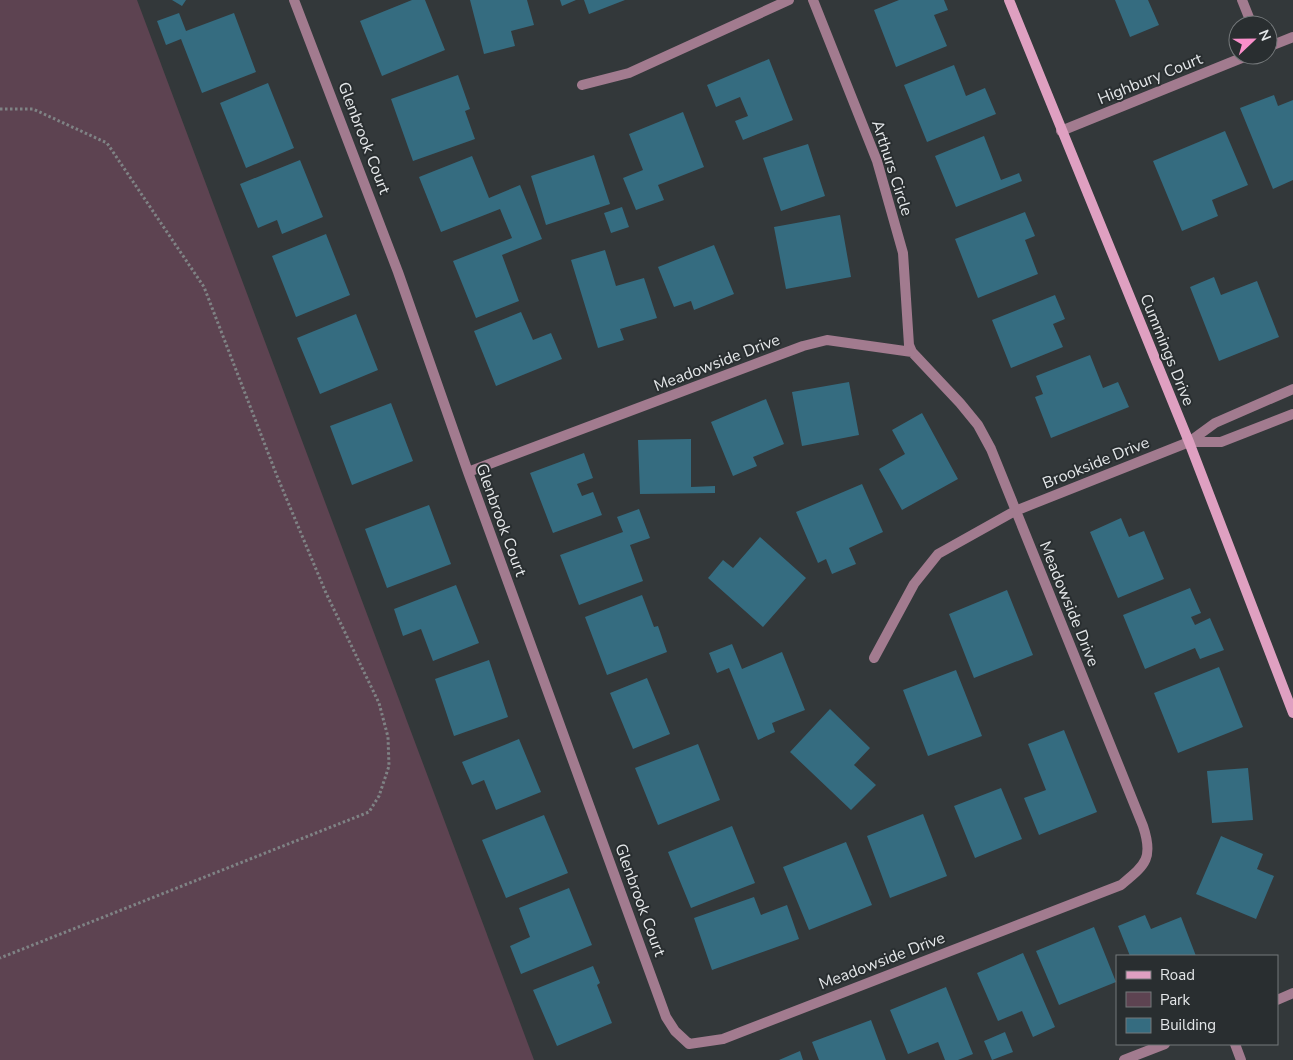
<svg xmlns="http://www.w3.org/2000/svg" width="1293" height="1060" font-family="'Nunito Sans',sans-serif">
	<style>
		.green { fill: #5d4351 }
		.building { fill: #356c80 }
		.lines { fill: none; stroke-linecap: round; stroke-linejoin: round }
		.path { stroke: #7f8385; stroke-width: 3; stroke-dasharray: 2.5 2.5; stroke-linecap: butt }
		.street { stroke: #a27b8f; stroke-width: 10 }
		.secondary { stroke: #dfa0c1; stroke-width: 10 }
		.labels { text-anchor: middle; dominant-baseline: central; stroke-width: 4; stroke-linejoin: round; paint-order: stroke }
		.street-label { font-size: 16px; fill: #e4e7e9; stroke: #292e30 }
	</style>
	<rect width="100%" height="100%" fill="#33383a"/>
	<path class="green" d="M0,0H137L534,1060H0Z"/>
	<path class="building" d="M172,0H186L182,6Z
		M412,0H425L445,50L382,76L360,21Z
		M470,0H527L534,25L511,31L515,46L484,54Z
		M560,0H576L562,6Z
		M584,0H625L589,14Z
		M899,0H944L948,10L934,15L947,46L896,67L874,10Z
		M1115,0H1148L1159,25L1130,37Z
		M179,13L186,31L234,13L256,72L202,93L181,39L166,45L157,21Z
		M769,59L793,120L743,140L735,121L748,116L740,97L716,107L707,85Z
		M954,65L966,96L985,88L996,114L927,142L904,85Z
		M458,75L470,109L465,111L475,139L413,161L391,99Z
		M268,83L294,148L246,168L220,103Z
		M1274,95L1278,106L1293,100V180L1273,189L1240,108Z
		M683,112L704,167L658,185L664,200L636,210L623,178L643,170L629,134Z
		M1225,131L1248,185L1212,200L1218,216L1182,231L1153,161Z
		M984,136L1001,180L1019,173L1022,181L956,207L935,156Z
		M808,144L825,196L781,211L763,158Z
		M594,155L610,204L546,225L531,176Z
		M472,156L489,198L520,185L542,239L502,255L519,301L476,318L453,261L512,238L500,209L441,232L419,177Z
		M300,160L323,217L282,234L277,220L258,228L240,184Z
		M622,207L629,227L611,233L604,213Z
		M1025,212L1035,236L1025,240L1038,274L978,298L955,239Z
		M840,215L851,277L786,289L774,227Z
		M326,234L350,295L296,317L272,256Z
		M714,245L734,294L694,310L691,301L674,307L658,267Z
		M605,250L616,286L644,278L657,318L620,329L624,340L598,348L571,260Z
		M1214,277L1221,295L1257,281L1279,337L1219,361L1190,287Z
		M1055,295L1065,319L1053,324L1063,347L1011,368L992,320Z
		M521,312L533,340L551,333L562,359L496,386L474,331Z
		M356,314L378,370L320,394L297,338Z
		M1090,355L1103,388L1118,382L1129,407L1051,438L1035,397L1043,394L1036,376Z
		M849,382L859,435L802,446L792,392Z
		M766,399L784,444L753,457L757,466L733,476L711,422Z
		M391,403L413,461L352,485L330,426Z
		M922,413L958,479L902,510L879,469L905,454L892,430Z
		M691,439V487L715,486V493L640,494L638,440Z
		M584,453L593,478L577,484L582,496L593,492L602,515L553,533L530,473Z
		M862,484L883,532L849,548L856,564L832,574L826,559L818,563L796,512Z
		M429,505L451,564L387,588L365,529Z
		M639,509L650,538L630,545L643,581L579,605L560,555L623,532L617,517Z
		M1121,518L1129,537L1144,531L1164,579L1118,598L1090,532Z
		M760,537L806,578L763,627L708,578L723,560L733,568Z
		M456,585L479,643L433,661L421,629L403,636L394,609Z
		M1190,588L1201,613L1191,617L1195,625L1210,618L1224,650L1200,659L1195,648L1145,669L1123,615Z
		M1007,590L1033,655L974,678L949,614Z
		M642,595L654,627L658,626L667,652L607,675L585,617Z
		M732,644L742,669L782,652L805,710L772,723L775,732L758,740L729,668L717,673L709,653Z
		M489,660L508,717L454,736L435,679Z
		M1219,667L1243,727L1178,753L1154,693Z
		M956,670L982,736L928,756L903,690Z
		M647,678L670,734L633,749L610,693Z
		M830,709L870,748L854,765L876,785L851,810L790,752Z
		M1064,730L1097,812L1039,835L1024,798L1046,790L1028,744Z
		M519,739L541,792L496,810L484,780L472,785L462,762Z
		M698,744L720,800L658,825L635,768Z
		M1248,768L1253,820L1212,823L1207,771Z
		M1001,788L1022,839L975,858L954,806Z
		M923,814L947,876L890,898L867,836Z
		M544,815L568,873L506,898L482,840Z
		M732,826L755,883L691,908L668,852Z
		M1221,836L1263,854L1257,869L1274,876L1256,919L1196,894Z
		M846,842L872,905L809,930L783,867Z
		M569,888L592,945L521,974L510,946L530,937L519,908Z
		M754,897L761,915L787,905L799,939L712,970L694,918Z
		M1145,915L1151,929L1181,917L1196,956H1130L1118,926Z
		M1094,927L1116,982L1059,1005L1036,951Z
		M1023,953L1055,1027L1033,1037L1022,1011L998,1021L977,973Z
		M593,966L600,983L597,985L612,1023L557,1046L533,990Z
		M946,987L973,1054L958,1060H945L938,1042L908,1054L890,1010Z
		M871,1020L886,1060H819L812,1042Z
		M1005,1032L1013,1052L992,1060L984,1041Z
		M800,1051L803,1060H779Z"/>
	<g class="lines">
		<path class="path" d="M0,109H33L107,143L204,287L277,476L326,593L379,703L388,737L389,766L379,796L369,812L0,958"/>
		<path class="street" d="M294,0L398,272L468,472L666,1017L675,1031L689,1044L723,1039L1121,885C1145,865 1154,859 1143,826L991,449L978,425L960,403L912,352L827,340L803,346L468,472
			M813,0L877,161L903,253L909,345L912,352
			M1242,0L1252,25
			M1268,47L1293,37
			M582,85L629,73L789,0
			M1061,131L1249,55
			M1189,442H1221L1293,414
			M874,658L914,584L938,554L1015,511L1189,442L1215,423L1293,389
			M1277,1000L1293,993
			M1235,1044L1241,1060
			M1124,1060L1165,1044"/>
		<path class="secondary" d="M1009,0L1189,442L1293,713"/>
	</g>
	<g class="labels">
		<g class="street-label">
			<text transform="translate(1150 79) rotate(-22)">Highbury Court</text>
			<text transform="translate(364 138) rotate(69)">Glenbrook Court</text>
			<text transform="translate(892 168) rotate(72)">Arthurs Circle</text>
			<text transform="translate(1167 350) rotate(68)">Cummings Drive</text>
			<text transform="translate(717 363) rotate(-21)">Meadowside Drive</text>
			<text transform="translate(1096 463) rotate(-22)">Brookside Drive</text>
			<text transform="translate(501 520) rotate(70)">Glenbrook Court</text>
			<text transform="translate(1069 604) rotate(68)">Meadowside Drive</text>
			<text transform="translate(640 900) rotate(70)">Glenbrook Court</text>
			<text transform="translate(882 961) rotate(-21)">Meadowside Drive</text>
		</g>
	</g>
	<rect x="1116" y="955" width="162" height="90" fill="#292e30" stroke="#74787a"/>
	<rect x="1126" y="971" width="25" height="8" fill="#dfa0c1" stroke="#74787a"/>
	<text x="1160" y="980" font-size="15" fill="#e4e7e9">Road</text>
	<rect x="1126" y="992" width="25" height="15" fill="#5d4351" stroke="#74787a"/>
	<text x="1160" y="1005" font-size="15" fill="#e4e7e9">Park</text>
	<rect x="1126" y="1018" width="25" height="15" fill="#356c80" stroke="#74787a"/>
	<text x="1160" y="1030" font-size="15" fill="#e4e7e9">Building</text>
	<g transform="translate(1253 40) rotate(68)"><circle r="24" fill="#292e30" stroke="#74787a"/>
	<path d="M0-4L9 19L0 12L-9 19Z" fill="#f98fca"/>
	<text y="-8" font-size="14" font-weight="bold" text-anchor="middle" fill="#e4e7e9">N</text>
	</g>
</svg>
